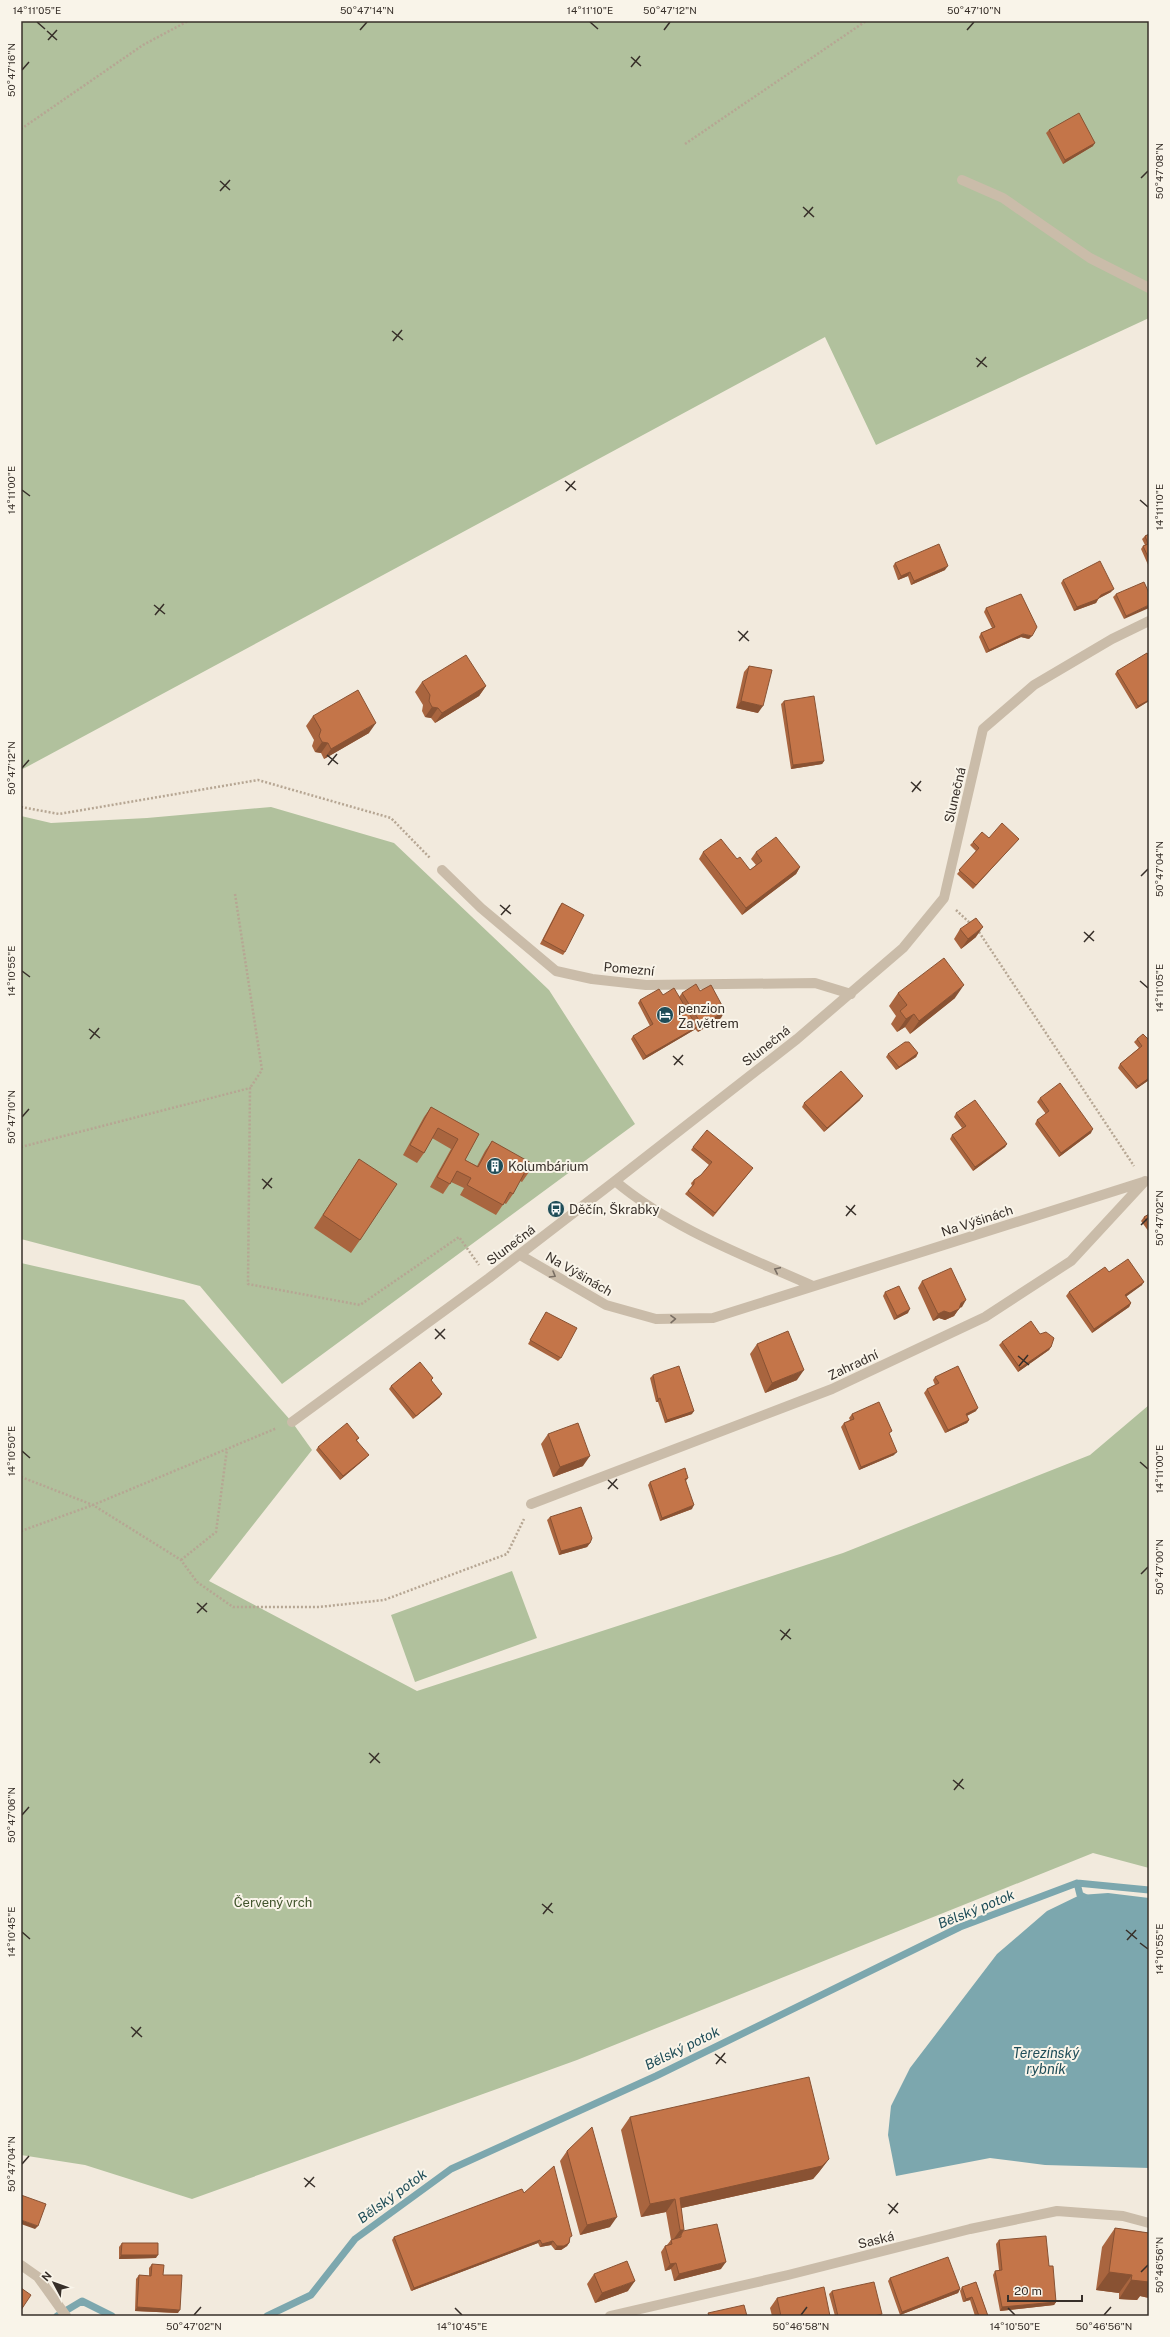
<svg xmlns="http://www.w3.org/2000/svg" width="1170" height="2337" font-family="'Public Sans',sans-serif">
	<style>
		.green { fill: #b1c19d }
		.water { fill: #7ca7ae }
		.lines { fill: none; stroke-linecap: round; stroke-linejoin: round }
		.stream { stroke: #7ca7ae; stroke-width: 7 }
		.path { stroke: #b6a693; stroke-width: 2.5; stroke-dasharray: 2 2; stroke-linecap: butt }
		.service { stroke: #cabca9; stroke-width: 10 }
		.minor { stroke: #cabca9; stroke-width: 10 }
		.wall { fill: #a9653f }
		.shaded-wall { fill: #895233 }
		.building { fill: #c47549; stroke: #895233 }
		.oneway { stroke: #796e63 }
		.ticks { fill: none; stroke: #372f29; stroke-width: 1.5 }
		.labels { text-anchor: middle; dominant-baseline: central; stroke-width: 4; stroke-linejoin: round; paint-order: stroke }
		.street-label { font-size: 13px; fill: #372f29; stroke: #f9f4e9 }
		.poi-label { font-size: 13px; fill: #372f29; stroke: #f9f4e9; text-anchor: start }
		.park-label { font-size: 13px; fill: #42552d; stroke: #f9f4e9 }
		.water-label { font-size: 14px; font-style: italic; fill: #1f4d58; stroke: #f9f4e9 }
		.neatline { fill: none; stroke: #372f29; stroke-width: 1.5 }
		.ticks-label { font-size: 10px; text-anchor: middle; fill: #372f29 }
	</style>
	<rect width="100%" height="100%" fill="#f2eadd"/>
	<path class="green" d="M21,21H1149V318L876,445L825,337L21,770Z
		M271,807L394,843L549,990L635,1124L282,1384L200,1286L21,1239V816L51,823L147,818Z
		M21,1263L184,1300L292,1422L312,1450L209,1581L417,1691L843,1553L1090,1455L1149,1405V1868L1093,1853L577,2060L192,2199L85,2165L21,2155Z
		M512,1571L537,1638L415,1682L391,1615Z"/>
	<path class="water" d="M1108,1893L1149,1898V2168L1045,2165L990,2158L896,2176L888,2135L891,2106L910,2068L997,1954L1047,1911L1080,1895Z"/>
	<g class="lines">
		<path class="stream" d="M1077,1883L1080,1895L1088,1899
			M57,2316L82,2301L112,2316
			M267,2316L311,2295L355,2239L451,2169L656,2076L960,1927L1077,1883L1149,1890"/>
		<path class="path" d="M21,129L143,45L188,21
			M685,144L866,21
			M21,807L59,814L258,780L391,818L430,858
			M235,894L262,1070L250,1088
			M956,910L971,924
			M979,932L1134,1166
			M21,1147L250,1088L248,1284L360,1305L459,1237L479,1265
			M21,1477L93,1505L181,1560L197,1582L233,1607H319L384,1600L507,1554L524,1519
			M21,1531L93,1505L277,1428
			M181,1560L216,1532L227,1449"/>
		<path class="service" d="M962,180L1003,198L1090,258L1149,288"/>
		<path class="minor" d="M442,870L481,908L556,971L592,979L646,985L815,983L851,994
			M615,1181C672,1229 746,1256 813,1286
			M520,1255L606,1305L656,1319L713,1318L1143,1182
			M292,1422L489,1278L615,1181L797,1039L903,948L944,898L983,729L1034,685L1112,639L1149,621
			M531,1504L832,1389L985,1317L1071,1261L1145,1181
			M21,2265L38,2277L66,2316
			M610,2316L788,2275L970,2229L1057,2211L1123,2216L1149,2223"/>
	</g>
	<path class="wall" d="M1049,130L1093,146L1063,164L1046,133Z
		M1149,534V567L1141,549L1143,546L1145,545L1142,539L1145,536Z
		M895,563L945,570L911,585L908,576L898,580L893,566Z
		M1063,580L1111,592L1099,598L1096,603L1074,611L1061,583Z
		M1149,593L1124,619L1113,597L1116,594Z
		M986,608L1029,639L1021,637L986,653L979,637L981,633L992,628L984,612Z
		M1149,656V701L1136,709L1115,674L1117,671Z
		M749,666L758,713L736,708L744,672Z
		M422,682L486,686L479,696L435,723L431,718L425,717L422,711L423,705L415,692Z
		M784,701L824,761L822,764L791,769L781,704Z
		M313,716L369,733L324,759L321,753L315,752L312,746L314,740L306,726Z
		M989,838L1016,842L973,889L957,874L976,851L970,845L973,842Z
		M703,852L737,859L750,870L756,865L751,859L756,852L800,867L796,874L742,915L699,859Z
		M562,903L565,952L563,955L540,944L559,907Z
		M960,929L976,937L961,949L954,939Z
		M700,991L721,1018L698,1032L695,1029L694,1030L643,1060L631,1039L633,1036L650,1026L638,1003L640,1000L663,995L679,997L682,993Z
		M898,993L955,998L910,1034L905,1027L897,1032L891,1024L896,1016L889,1006Z
		M1137,1039L1149,1040V1080L1136,1089L1118,1068L1120,1064L1139,1048L1134,1042Z
		M918,1053L916,1057L896,1070L886,1057L888,1054Z
		M1040,1098L1091,1133L1059,1157L1035,1124L1037,1120L1046,1114L1037,1102Z
		M860,1100L824,1132L802,1107L804,1103Z
		M431,1107L479,1134L465,1160L477,1166L485,1151L492,1141L529,1172L522,1182L520,1181L513,1194L506,1204L504,1203L496,1215L460,1195L464,1188L451,1182L443,1194L430,1187L451,1149L432,1138L424,1153L417,1163L403,1155L424,1117Z
		M956,1113L1007,1144L1005,1147L973,1171L950,1139L952,1135L962,1128L954,1117Z
		M693,1147L753,1168L713,1217L685,1194L692,1186L691,1183L694,1180L701,1175L709,1165L691,1150Z
		M359,1159L360,1240L351,1253L314,1228Z
		M1149,1214V1232L1141,1221L1144,1217Z
		M1109,1272L1142,1285L1126,1296L1131,1303L1129,1307L1092,1333L1066,1296L1069,1292Z
		M922,1281L962,1307L959,1308L954,1316L945,1320L939,1318L933,1321L918,1288Z
		M885,1292L908,1313L894,1320L883,1296Z
		M546,1312L561,1358L558,1361L528,1344Z
		M1040,1334L1051,1347L1049,1350L1018,1372L999,1345L1002,1342Z
		M757,1344L797,1380L765,1393L750,1354Z
		M653,1375L692,1414L665,1423L658,1402H656L650,1378Z
		M935,1377L976,1411L967,1416L969,1420L967,1423L945,1433L924,1393L927,1389L935,1385L933,1380Z
		M433,1378L431,1381L440,1397L413,1419L389,1389L391,1386Z
		M852,1414L889,1434L894,1455L859,1470L841,1427L844,1423L850,1420L849,1418Z
		M548,1434L583,1466L553,1477L541,1444Z
		M359,1438L357,1440L366,1458L340,1480L316,1450L318,1447Z
		M688,1478L686,1481L692,1509L660,1521L648,1485L650,1482Z
		M550,1517L590,1543L587,1547L559,1555L547,1520Z
		M630,2117L829,2159L819,2172L813,2179L681,2208L683,2231L721,2269L674,2281L671,2269L665,2271L661,2252L665,2246L667,2245L671,2240L666,2212L641,2217L621,2130Z
		M567,2151L610,2227L580,2235L560,2161Z
		M524,2193L570,2239L569,2243L567,2246L561,2250H555L551,2245L540,2247L538,2243L411,2291L392,2240L394,2237Z
		M1115,2228L1149,2233V2298L1140,2296L1137,2300L1119,2299V2293L1096,2290L1102,2247Z
		M999,2240L1049,2266L1056,2302L1054,2305L1000,2311L993,2275L995,2271L999,2270L996,2244Z
		M122,2243L156,2258L119,2259V2247Z
		M152,2264L163,2275L178,2313L135,2311L136,2279L139,2275L149,2276V2268Z
		M594,2274L628,2291L595,2303L587,2284Z
		M890,2278L960,2289L958,2293L900,2315L888,2281Z
		M976,2282L988,2316H975L970,2300L963,2302L960,2291L962,2287Z
		M832,2291L880,2316H835L829,2294Z
		M777,2298L830,2316H772L770,2308Z"/>
	<path class="shaded-wall" d="M1095,143L1093,146L1063,164L1065,160Z
		M948,566L945,570L911,585L914,581Z
		M910,572L908,576L898,580L901,576Z
		M1114,589L1111,592L1098,599L1101,595Z
		M1098,599L1096,603L1074,611L1077,607Z
		M1149,605V608L1124,619L1126,616Z
		M1023,634L1032,636L1029,639L1021,637L986,653L989,650Z
		M486,686L479,696L435,723L442,713Z
		M1149,700V701L1136,709L1138,706Z
		M741,701L763,706L758,713L736,708Z
		M432,707L438,708L431,718L425,717Z
		M376,723L369,733L324,759L331,749Z
		M322,742L328,743L321,753L315,752Z
		M824,761L822,764L791,769L793,765Z
		M1019,839L1016,842L973,889L976,885Z
		M800,867L796,874L742,915L746,908Z
		M983,927L976,937L961,949L968,939Z
		M964,985L955,998L910,1034L919,1021Z
		M725,1011L721,1018L698,1032L702,1025Z
		M914,1014L905,1027L897,1032L906,1019Z
		M697,1027L694,1030L643,1060L646,1056Z
		M918,1053L916,1057L896,1070L899,1067Z
		M1149,1078V1080L1136,1089L1138,1086Z
		M863,1096L860,1100L824,1132L827,1128Z
		M1093,1129L1091,1133L1059,1157L1061,1153Z
		M1007,1144L1005,1147L973,1171L975,1167Z
		M1144,1282L1142,1285L1123,1299L1125,1295Z
		M966,1300L962,1307L956,1309L961,1303Z
		M1131,1303L1129,1307L1092,1333L1094,1329Z
		M910,1309L908,1313L894,1320L897,1316Z
		M959,1309L954,1316L945,1320L939,1318L933,1321L938,1314L944,1311Z
		M1051,1347L1049,1350L1018,1372L1020,1368Z
		M804,1370L797,1380L765,1393L772,1383Z
		M442,1394L440,1397L413,1419L416,1416Z
		M660,1398L658,1402H656L658,1399Z
		M978,1408L976,1411L964,1417L966,1414Z
		M694,1411L692,1414L665,1423L667,1420Z
		M969,1420L967,1423L945,1433L948,1430Z
		M897,1452L894,1455L859,1470L861,1467Z
		M369,1455L366,1458L340,1480L343,1476Z
		M590,1456L583,1466L553,1477L560,1467Z
		M694,1505L692,1509L660,1521L662,1518Z
		M590,1543L587,1547L559,1555L561,1551Z
		M829,2159L819,2172L813,2179L677,2209L680,2198Z
		M675,2199L666,2212L641,2217L650,2204Z
		M617,2217L610,2227L580,2235L587,2225Z
		M21,2220L38,2226L35,2229L21,2224Z
		M680,2230H684L675,2243H671Z
		M540,2240L538,2243L411,2291L414,2288Z
		M553,2241L551,2245L540,2247L542,2244Z
		M569,2243L567,2246L561,2250H555L557,2246Z
		M121,2255H158L156,2258L119,2259Z
		M726,2262L721,2269L674,2281L679,2274Z
		M676,2263L671,2269L665,2271L670,2264Z
		M1109,2272L1132,2275L1119,2293L1096,2290Z
		M1131,2280H1149V2298L1140,2296L1137,2300L1119,2299Z
		M635,2281L628,2291L595,2303L602,2293Z
		M960,2289L958,2293L900,2315L902,2312Z
		M972,2297L970,2300L963,2302L966,2299Z
		M1056,2302L1054,2305L1000,2311L1002,2307Z
		M137,2307L180,2310L178,2313L135,2311Z"/>
	<path class="building" d="M1079,113L1095,143L1065,160L1049,130Z
		M1149,534V559L1143,546L1148,544L1145,536Z
		M939,544L948,566L914,581L910,572L901,576L895,563Z
		M1100,561L1114,589L1101,595L1098,599L1077,607L1063,580Z
		M1144,582L1149,593V605L1126,616L1116,594Z
		M1021,594L1037,627L1032,636L1023,634L989,650L981,633L995,627L986,608Z
		M1147,653L1149,656V700L1138,706L1117,671Z
		M466,655L486,686L442,713L438,708L432,707L429,701L430,695L422,682Z
		M749,666L772,670L763,706L741,701Z
		M358,690L376,723L331,749L328,743L322,742L319,736L321,730L313,716Z
		M814,696L824,761L793,765L784,701Z
		M1002,823L1019,839L976,885L959,870L979,848L973,842L982,832L989,838Z
		M776,837L800,867L746,908L703,852L721,839L737,859L740,857L750,870L762,861L756,852Z
		M562,903L584,915L565,952L543,940Z
		M976,918L983,927L968,939L960,929Z
		M944,958L964,985L919,1021L914,1014L906,1019L900,1011L907,1005L898,993Z
		M696,984L700,991L711,985L725,1011L702,1025L682,993Z
		M674,988L697,1027L646,1056L633,1036L653,1024L640,1000L659,989L663,995Z
		M1143,1034L1149,1040V1078L1138,1086L1120,1064L1142,1046L1137,1039Z
		M905,1042H909L918,1053L899,1067L888,1054Z
		M841,1071L863,1096L827,1128L804,1103Z
		M1060,1083L1093,1129L1061,1153L1037,1120L1049,1111L1040,1098Z
		M975,1100L1007,1144L975,1167L952,1135L966,1126L956,1113Z
		M431,1107L479,1134L465,1160L478,1167L492,1141L533,1164L529,1172L526,1170L513,1194L510,1192L503,1205L467,1185L471,1178L457,1171L450,1184L437,1177L458,1139L438,1128L424,1153L410,1145Z
		M707,1130L753,1168L715,1213L688,1191L694,1184V1180L701,1175L712,1162L693,1147Z
		M359,1159L397,1184L360,1240L323,1215Z
		M1149,1214V1225L1144,1217Z
		M1128,1259L1144,1282L1125,1295L1131,1303L1094,1329L1069,1292L1105,1267L1109,1272Z
		M951,1268L966,1300L961,1303L959,1309L950,1313L944,1311L938,1314L922,1281Z
		M899,1286L910,1309L897,1316L885,1292Z
		M546,1312L577,1328L561,1358L530,1340Z
		M1031,1321L1040,1334L1046,1332L1054,1338L1051,1347L1020,1368L1002,1342Z
		M788,1331L804,1370L772,1383L757,1344Z
		M420,1362L433,1378L431,1380L442,1394L416,1416L391,1386Z
		M679,1366L694,1411L667,1420L660,1398L658,1399L653,1375Z
		M958,1366L978,1408L966,1414L969,1420L948,1430L927,1389L939,1383L935,1377Z
		M879,1402L892,1431L889,1433L897,1452L861,1467L844,1423L854,1419L852,1414Z
		M347,1423L359,1438L356,1440L369,1455L343,1476L318,1447Z
		M578,1423L590,1456L560,1467L548,1434Z
		M685,1468L688,1478L685,1479L694,1505L662,1518L650,1482Z
		M581,1507L592,1538L590,1543L561,1551L550,1517Z
		M809,2077L829,2159L822,2166L680,2198L684,2230H680L675,2199L650,2204L630,2117Z
		M592,2127L617,2217L587,2225L567,2151Z
		M554,2166L572,2236L570,2237L569,2243L564,2246H557L553,2241L542,2244L540,2240L414,2288L394,2237L522,2189L524,2193Z
		M21,2195L46,2204L38,2226L21,2220Z
		M717,2224L726,2262L679,2274L676,2263L670,2264L665,2246L672,2244L671,2240L681,2237V2235L683,2231Z
		M1115,2228L1149,2233V2282L1131,2280L1132,2275L1109,2272Z
		M1046,2236L1049,2266H1053L1056,2302L1002,2307L995,2271L1002,2270L999,2240Z
		M122,2243H158V2255H121Z
		M948,2257L960,2289L902,2312L890,2278Z
		M627,2261L635,2281L602,2293L594,2274Z
		M152,2264L164,2265L163,2275H182L180,2310L137,2307L139,2275L151,2276Z
		M874,2282L882,2314L874,2316H838L832,2291Z
		M976,2282L988,2316H979L972,2297L966,2299L962,2287Z
		M824,2287L830,2316H781L777,2298Z
		M21,2288L31,2295L21,2310Z
		M744,2305L747,2316H709L708,2313Z"/>
	<defs><path id="oneway-chevron" d="M-2-3.5L2.5 0L-2 3.5" fill="none" stroke-width="1.6" stroke-linecap="round" stroke-linejoin="round"/></defs>
	<g class="oneway">
		<use href="#oneway-chevron" transform="translate(777 1270) rotate(-155)"/>
		<use href="#oneway-chevron" transform="translate(553 1275) rotate(30)"/>
		<use href="#oneway-chevron" transform="translate(673 1319) rotate(-1)"/>
	</g>
	<path class="ticks" d="M37,22L45,29M590,22L598,29M360,30L367,22M664,30L670,22M967,30L974,22M47,31L57,40M48,40L57,30M631,57L641,66M631,67L640,56M22,70L29,62M1141,178L1148,171M220,181L230,190M220,191L230,180M803,207L814,217M804,217L813,207M392,331L403,340M393,341L402,330M976,358L987,367M977,367L986,357M565,481L576,490M22,490L30,496M566,491L575,481M1140,500L1148,507M154,605L165,614M155,615L164,604M738,631L749,641M739,641L748,631M327,755L338,764M328,765L337,754M22,768L29,760M911,782L921,791M912,792L921,781M1141,876L1148,869M500,905L511,914M501,915L510,905M1084,932L1094,941M1084,942L1094,931M22,971L30,977M1140,981L1148,988M89,1029L100,1038M90,1039L99,1028M673,1056L683,1065M674,1065L683,1055M22,1117L29,1109M262,1179L272,1188M263,1189L272,1178M846,1206L856,1215M846,1216L855,1205M1141,1225L1148,1218M435,1329L445,1339M435,1339L445,1329M1018,1356L1029,1365M1019,1366L1028,1355M22,1451L30,1458M1140,1462L1148,1469M608,1480L618,1489M608,1489L617,1479M1141,1574L1148,1567M197,1603L207,1612M197,1613L207,1603M780,1630L791,1639M781,1640L790,1629M369,1753L380,1763M370,1763L379,1753M953,1780L964,1789M954,1790L963,1779M22,1815L29,1807M542,1904L553,1913M543,1914L552,1903M1126,1930L1137,1939M22,1932L30,1939M1127,1940L1136,1930M1140,1943L1148,1949M131,2027L142,2037M132,2037L141,2027M715,2054L726,2063M716,2064L725,2053M22,2164L29,2156M304,2178L315,2187M305,2187L314,2177M888,2204L898,2213M889,2214L898,2203M1141,2272L1148,2265M455,2308L462,2315M1008,2308L1015,2315M194,2315L201,2307M801,2315L807,2307M1104,2315L1111,2307"/>
	<defs>
		<g id="hotel-disc" transform="scale(0.9)"><circle r="9.5" fill="#1f4d58" stroke="#f9f4e9"/><path d="M-6-4.5h1.5V1H6V5H4.5V3h-9V5H-6ZM-4 0a1.8 1.8 0 1 1 3.6 0ZM.5 0V-2.5h3Q6-2.5 6 0Z" fill="#fff"/></g>
		<g id="building-disc" transform="scale(0.9)"><circle r="9.5" fill="#1f4d58" stroke="#f9f4e9"/><path d="M-4-6H4V6H1V3H-1V6H-4ZM-2.5-4.3h1.7v1.8h-1.7ZM.8-4.3h1.7v1.8H.8ZM-2.5-1h1.7V.8h-1.7ZM.8-1h1.7V.8H.8Z" fill="#fff"/></g>
		<g id="bus-disc" transform="scale(0.9)"><circle r="9.5" fill="#1f4d58" stroke="#f9f4e9"/><path d="M-5-6H5V4H4V6H2V4H-2V6H-4V4H-5ZM-3.5-4V0h7V-4ZM-3.5 1.2v1.5H-2V1.2ZM2 1.2v1.5H3.5V1.2Z" fill="#fff"/></g>
	</defs>
	<g fill-rule="evenodd">
		<use href="#hotel-disc" x="665" y="1015"/>
		<use href="#building-disc" x="495" y="1166"/>
		<use href="#bus-disc" x="556" y="1209"/>
	</g>
	<g class="labels">
		<g class="street-label">
			<text transform="translate(955 795) rotate(-77)">Slunečná</text>
			<text transform="translate(629 969) rotate(5)">Pomezní</text>
			<text transform="translate(766 1046) rotate(-38)">Slunečná</text>
			<text transform="translate(977 1221) rotate(-18)">Na Výšinách</text>
			<text transform="translate(511 1245) rotate(-37)">Slunečná</text>
			<text transform="translate(579 1274) rotate(30)">Na Výšinách</text>
			<text transform="translate(853 1365) rotate(-25)">Zahradní</text>
			<text transform="translate(876 2240) rotate(-14)">Saská</text>
		</g>
		<g class="poi-label">
			<text x="678" y="1008">penzion<tspan x="678" dy="15">Za větrem</tspan></text>
			<text x="508" y="1166">Kolumbárium</text>
			<text x="569" y="1209">Děčín, Škrabky</text>
		</g>
		<g class="park-label">
			<text x="273" y="1902">Červený vrch</text>
		</g>
		<g class="water-label">
			<text transform="translate(976 1909) rotate(-22)">Bělský potok</text>
			<text transform="translate(682 2048) rotate(-26)">Bělský potok</text>
			<text x="1046" y="2053">Terezínský<tspan x="1046" dy="16">rybník</tspan></text>
			<text transform="translate(392 2196) rotate(-36)">Bělský potok</text>
		</g>
	</g>
	<rect width="1170" height="2337" fill="none" stroke="#f9f4e9" stroke-width="44"/>
	<g transform="translate(54 2283) rotate(311)" stroke="#f9f4e9" stroke-width="3" paint-order="stroke">
	<path d="M0-3L7 15L0 10L-7 15Z" fill="#372f29"/>
	<text y="-6" font-size="11" font-weight="bold" text-anchor="middle" fill="#372f29">N</text>
	</g>
	<path d="M1008 2295v6h74v-6" fill="none" stroke="#372f29" stroke-width="2"/>
	<text x="1014" y="2295" font-size="12" fill="#372f29" stroke="#f9f4e9" stroke-width="3" paint-order="stroke">20 m</text>
	<rect x="22" y="22" width="1126" height="2293" class="neatline"/>
	<g class="ticks-label">
		<text x="37" y="14">14°11'05"E</text>
		<text x="367" y="14">50°47'14"N</text>
		<text x="590" y="14">14°11'10"E</text>
		<text x="670" y="14">50°47'12"N</text>
		<text x="974" y="14">50°47'10"N</text>
		<text transform="translate(11 70) rotate(-90)" y="4">50°47'16"N</text>
		<text transform="translate(1159 171) rotate(-90)" y="4">50°47'08"N</text>
		<text transform="translate(11 490) rotate(-90)" y="4">14°11'00"E</text>
		<text transform="translate(1159 507) rotate(-90)" y="4">14°11'10"E</text>
		<text transform="translate(11 768) rotate(-90)" y="4">50°47'12"N</text>
		<text transform="translate(1159 869) rotate(-90)" y="4">50°47'04"N</text>
		<text transform="translate(11 971) rotate(-90)" y="4">14°10'55"E</text>
		<text transform="translate(1159 988) rotate(-90)" y="4">14°11'05"E</text>
		<text transform="translate(11 1117) rotate(-90)" y="4">50°47'10"N</text>
		<text transform="translate(1159 1218) rotate(-90)" y="4">50°47'02"N</text>
		<text transform="translate(11 1451) rotate(-90)" y="4">14°10'50"E</text>
		<text transform="translate(1159 1469) rotate(-90)" y="4">14°11'00"E</text>
		<text transform="translate(1159 1567) rotate(-90)" y="4">50°47'00"N</text>
		<text transform="translate(11 1815) rotate(-90)" y="4">50°47'06"N</text>
		<text transform="translate(11 1932) rotate(-90)" y="4">14°10'45"E</text>
		<text transform="translate(1159 1949) rotate(-90)" y="4">14°10'55"E</text>
		<text transform="translate(11 2164) rotate(-90)" y="4">50°47'04"N</text>
		<text transform="translate(1159 2265) rotate(-90)" y="4">50°46'56"N</text>
		<text x="194" y="2330">50°47'02"N</text>
		<text x="462" y="2330">14°10'45"E</text>
		<text x="801" y="2330">50°46'58"N</text>
		<text x="1015" y="2330">14°10'50"E</text>
		<text x="1104" y="2330">50°46'56"N</text>
	</g>
</svg>
